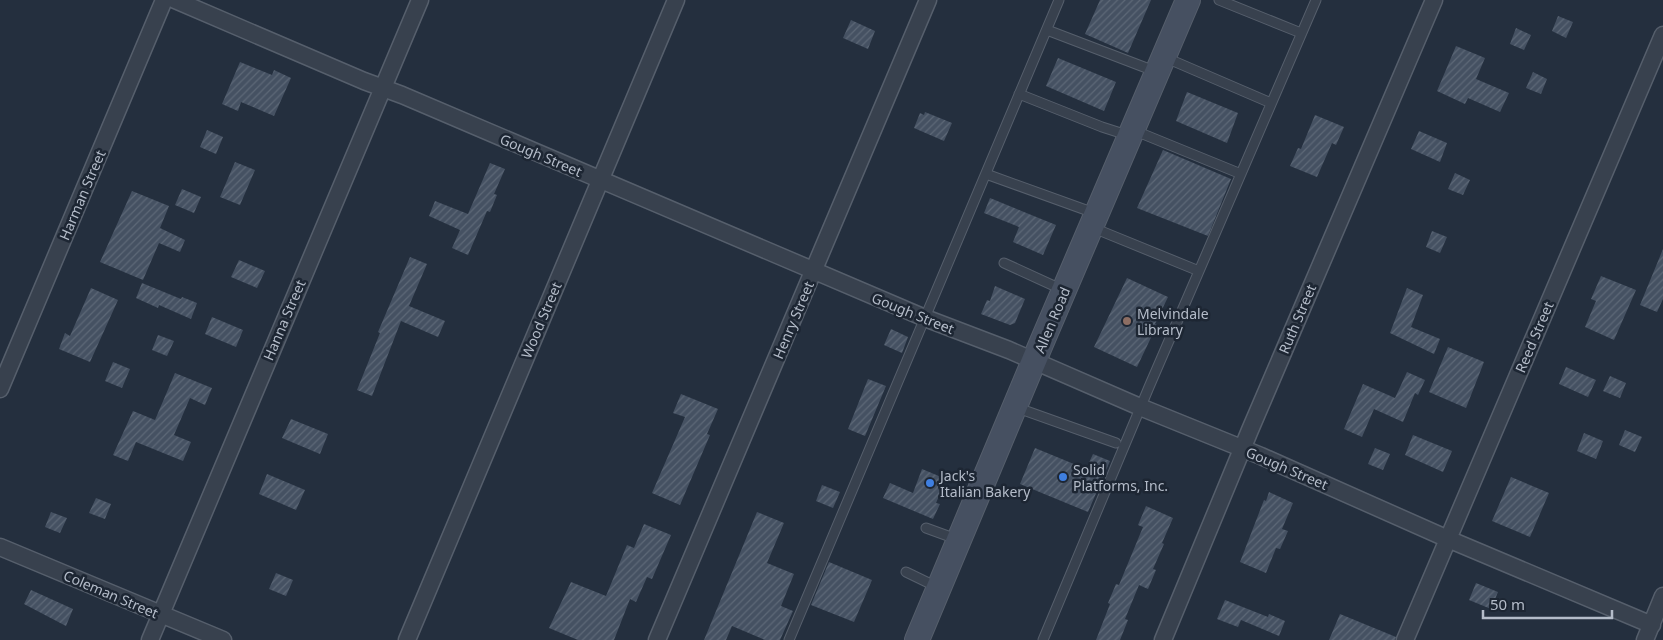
<svg xmlns="http://www.w3.org/2000/svg" width="1663" height="640" font-family="'Noto Sans',sans-serif">
	<style>
		.building { fill: url(#building-hatch) }
		.lines { fill: none; stroke-linecap: round; stroke-linejoin: round }
		.lane-casing { stroke: #565f6c; stroke-width: 11 }
		.street-casing { stroke: #565f6c; stroke-width: 19 }
		.secondary-casing { stroke: #565f6c; stroke-width: 26 }
		.lane { stroke: #38414e; stroke-width: 9 }
		.street { stroke: #38414e; stroke-width: 16 }
		.secondary { stroke: #465061; stroke-width: 24 }
		.education-dot { fill: #8d6e63; stroke: #1d2633; stroke-width: 2 }
		.shop-dot { fill: #3f7fe0; stroke: #1d2633; stroke-width: 2 }
		.labels { text-anchor: middle; dominant-baseline: central; stroke-width: 5; stroke-linejoin: round; paint-order: stroke }
		.street-label { font-size: 14px; fill: #b4bcc9; stroke: #1d2633 }
		.poi-label { font-size: 14px; fill: #b4bcc9; stroke: #1d2633; text-anchor: start }
	</style>
	<defs>
		<pattern id="building-hatch" width="6" height="6" patternUnits="userSpaceOnUse" patternTransform="scale(1.25)"><rect width="6" height="6" fill="#455162"/><path d="M-1 1l2-2M0 6l6-6M5 7l2-2" fill="none" stroke="#5d6877"/></pattern>
	</defs>
	<rect width="100%" height="100%" fill="#242f3e"/>
	<path class="building" d="M1100,0H1151L1128,53L1085,34Z
		M1558,16L1573,22L1566,38L1552,31Z
		M851,20L875,31L868,49L843,38Z
		M1516,28L1531,35L1524,50L1510,44Z
		M1456,46L1485,58L1476,79L1509,93L1500,112L1468,98L1465,104L1437,91Z
		M1058,58L1116,82L1104,111L1046,86Z
		M240,62L272,75L274,70L291,78L274,116L241,102L238,111L222,104Z
		M1533,72L1547,79L1541,94L1526,88Z
		M1187,92L1238,113L1227,143L1176,121Z
		M925,112L952,123L944,141L914,128L920,113L924,115Z
		M1315,115L1344,127L1336,145L1332,143L1317,177L1290,166L1298,148L1301,149Z
		M207,130L223,137L216,154L200,147Z
		M1419,131L1447,143L1440,162L1411,149Z
		M1163,150L1231,179L1208,236L1137,208Z
		M235,162L255,170L240,205L220,197Z
		M490,163L505,169L494,194L497,195L490,212L487,211L468,255L452,248L460,230L429,216L435,201L468,214Z
		M1455,173L1470,180L1463,195L1448,189Z
		M182,189L201,197L194,213L175,205Z
		M132,191L169,206L160,228L185,240L180,252L159,243L143,280L100,262Z
		M990,198L1056,225L1043,255L1013,242L1019,227L984,213Z
		M1432,231L1447,237L1440,253L1426,247Z
		M1663,249V299L1657,312L1640,305Z
		M410,257L427,264L409,306L445,321L438,337L401,321L372,396L357,390L380,333L378,332Z
		M239,260L265,271L257,288L231,277Z
		M1601,276L1636,290L1614,340L1585,327L1596,301L1591,299Z
		M1127,278L1168,297L1155,324L1157,325L1137,367L1094,347Z
		M142,283L181,299L182,297L197,303L191,319L159,305L158,308L136,298Z
		M995,286L1025,299L1015,323L1010,325L981,314L987,300L990,301Z
		M91,288L118,300L90,362L59,349L65,333L70,336Z
		M1407,288L1423,295L1411,327L1440,339L1434,354L1390,333Z
		M212,317L243,330L236,347L205,334Z
		M891,329L908,337L902,353L884,345Z
		M158,335L174,341L167,356L152,350Z
		M1448,347L1484,362L1466,408L1429,392Z
		M113,362L130,369L122,388L105,381Z
		M1566,367L1596,380L1588,397L1559,384Z
		M1407,372L1425,380L1418,395L1415,393L1403,422L1374,409L1362,437L1344,429L1363,384L1395,398Z
		M175,373L212,388L205,405L190,398L174,435L191,442L183,461L136,442L128,461L113,455L133,411L155,420Z
		M1610,376L1626,383L1620,398L1603,391Z
		M868,379L886,386L865,436L848,429Z
		M681,394L718,409L707,434L710,435L680,505L652,493L685,417L673,413Z
		M291,419L328,434L320,454L282,438Z
		M1625,430L1642,437L1635,452L1619,445Z
		M1584,433L1603,441L1596,459L1577,451Z
		M1413,435L1452,451L1443,472L1405,455Z
		M1035,448L1086,469L1093,454L1110,461L1088,512L1020,484Z
		M1375,448L1390,454L1383,470L1368,464Z
		M922,469L946,479L936,503L940,504L933,519L883,498L890,483L913,493Z
		M267,474L305,490L296,510L259,494Z
		M1511,477L1549,493L1530,537L1492,521Z
		M822,485L840,492L833,508L816,501Z
		M1269,492L1293,503L1282,529L1288,531L1280,549L1276,548L1266,573L1240,562L1264,500L1266,501Z
		M96,498L111,504L105,519L89,513Z
		M1146,506L1173,518L1162,543L1164,544L1153,569L1156,570L1148,589L1139,585L1125,619L1128,620L1120,640H1096L1110,604L1108,603L1116,584L1119,585L1143,527L1138,525Z
		M51,512L67,518L60,533L45,527Z
		M757,512L784,523L767,563L794,574L781,606L793,611L780,640H765L732,626L726,640H704Z
		M644,524L671,535L652,579L647,577L636,602L630,599L614,640H578L549,628L571,582L606,596L627,545L634,548Z
		M829,562L872,580L854,622L811,605Z
		M276,573L293,580L286,596L269,589Z
		M1476,583L1498,592L1491,609L1469,600Z
		M31,590L73,609L66,626L24,604Z
		M1225,600L1268,617L1269,614L1285,621L1279,636L1241,620L1238,627L1217,619Z
		M1340,614L1396,637L1395,640H1329Z"/>
	<g class="lines">
		<g class="lane-casing">
			<path id="lane" d="M1219,0L1301,33
				M1047,30L1157,72
				M1164,57L1271,103
				M1019,94L1102,127L1130,136
				M1133,130L1241,174
				M986,174L1097,214
				M1091,227L1199,271
				M1004,263L1063,290
				M1015,407L1116,443
				M926,528L959,540
				M906,572L937,587
				M789,640L1059,0
				M1043,640L1149,387L1316,0"/>
		</g>
		<g class="street-casing">
			<path id="street" d="M175,0L364,81L402,95L925,318L1009,350L1140,407L1261,456L1448,539L1652,625
				M0,389L164,0
				M0,547L223,640
				M150,640L420,0
				M407,640L676,0
				M657,640L928,0
				M1163,640L1250,430L1434,0
				M1405,640L1663,35
				M1645,640L1663,596"/>
		</g>
		<g class="secondary-casing">
			<path id="secondary" d="M917,640L1041,344L1188,0"/>
		</g>
		<use href="#lane" class="lane"/>
		<use href="#street" class="street"/>
		<use href="#secondary" class="secondary"/>
	</g>
	<circle class="education-dot" cx="1127" cy="321" r="5"/>
	<g class="shop-dot">
		<circle cx="1063" cy="477" r="5"/>
		<circle cx="930" cy="483" r="5"/>
	</g>
	<g class="labels">
		<g class="street-label">
			<text transform="translate(541 155) rotate(23)">Gough Street</text>
			<text transform="translate(82 195) rotate(-67)">Harman Street</text>
			<text transform="translate(913 313) rotate(22)">Gough Street</text>
			<text transform="translate(1297 319) rotate(-67)">Ruth Street</text>
			<text transform="translate(284 320) rotate(-67)">Hanna Street</text>
			<text transform="translate(541 320) rotate(-67)">Wood Street</text>
			<text transform="translate(793 320) rotate(-67)">Henry Street</text>
			<text transform="translate(1052 320) rotate(-67)">Allen Road</text>
			<text transform="translate(1534 337) rotate(-67)">Reed Street</text>
			<text transform="translate(1287 468) rotate(23)">Gough Street</text>
			<text transform="translate(111 594) rotate(23)">Coleman Street</text>
		</g>
		<g class="poi-label">
			<text x="1137" y="313">Melvindale<tspan x="1137" dy="16">Library</tspan></text>
			<text x="1073" y="469">Solid<tspan x="1073" dy="16">Platforms, Inc.</tspan></text>
			<text x="940" y="475">Jack's<tspan x="940" dy="16">Italian Bakery</tspan></text>
		</g>
	</g>
	<path d="M1483 610v8h129v-8" fill="none" stroke="#b4bcc9" stroke-width="2.5"/>
	<text x="1490" y="610" font-size="15" fill="#b4bcc9" stroke="#1d2633" stroke-width="4" paint-order="stroke">50 m</text>
</svg>
